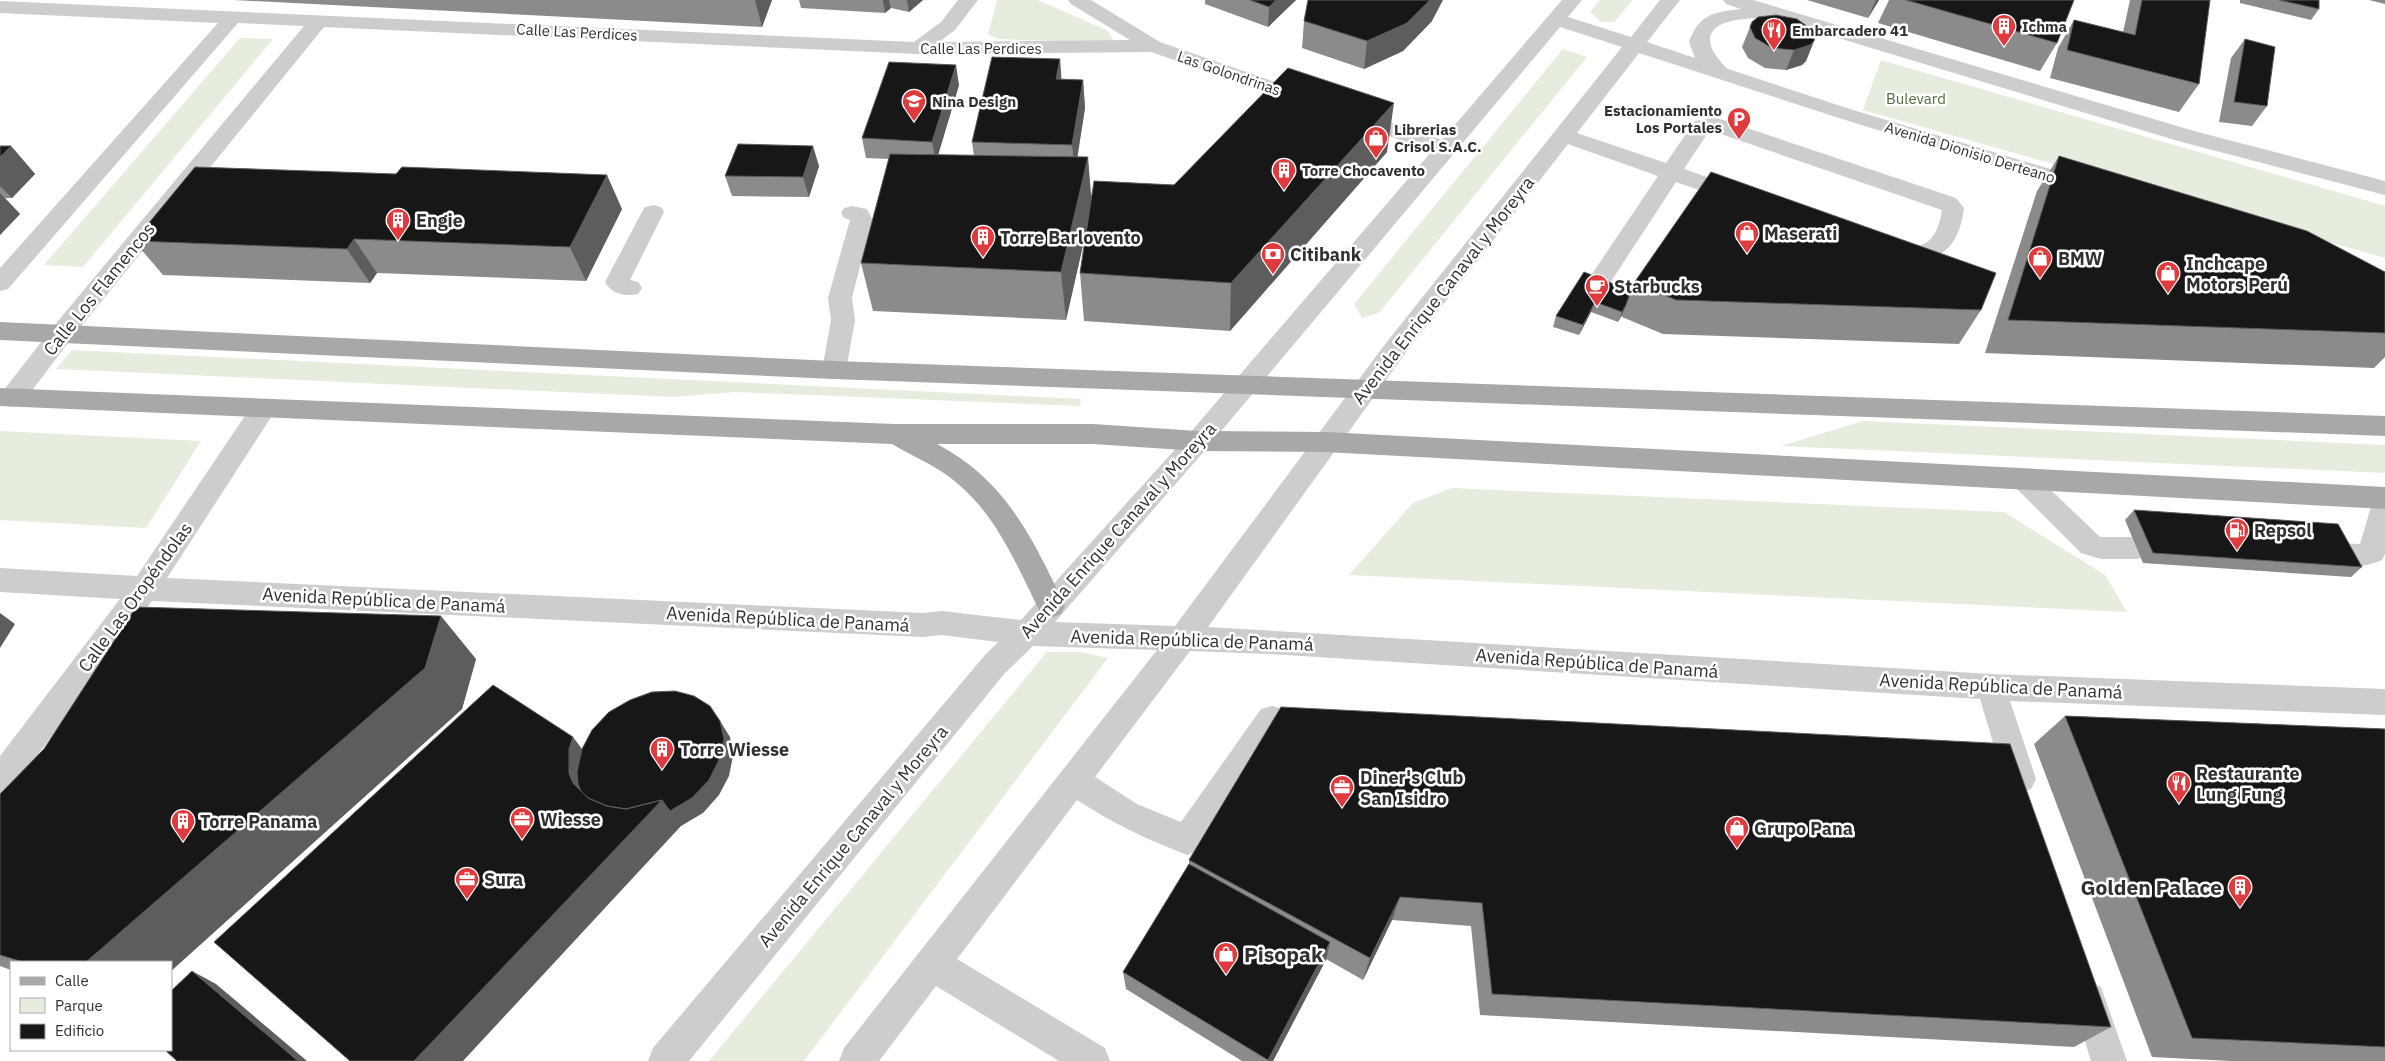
<svg xmlns="http://www.w3.org/2000/svg" width="2385" height="1061" font-family="'IBM Plex Sans',sans-serif">
	<style>
		.green { fill: #e6eddf }
		.lines { fill: none; stroke-linecap: round; stroke-linejoin: round }
		.minor { fill: #cdcdcd; fill-rule: evenodd }
		.major { fill: #a8a8a8; fill-rule: evenodd }
		.wall { fill: #8b8b8b }
		.shaded-wall { fill: #5d5d5d }
		.building { fill: #171717; stroke: #5d5d5d }
		.labels { text-anchor: middle; dominant-baseline: central; stroke-width: 5; stroke-linejoin: round; paint-order: stroke }
		.far-poi-label { font-size: 15px; font-weight: bold; fill: #303030; stroke: #fff; text-anchor: start }
		.far-street-label { font-size: 15px; fill: #303030; stroke: #fff }
		.far-park-label { font-size: 15px; fill: #516b3f; stroke: #fff }
		.poi-label { font-size: 18px; font-weight: bold; fill: #303030; stroke: #fff; text-anchor: start }
		.street-label { font-size: 18px; fill: #303030; stroke: #fff }
		.near-poi-label { font-size: 21px; font-weight: bold; fill: #303030; stroke: #fff; text-anchor: end }
	</style>
	<rect width="100%" height="100%" fill="#fff"/>
	<path class="green" d="M997,0H1038L1108,31L1113,40L1099,43L998,39L988,34Z
		M1600,0H1633L1614,22H1601L1590,12Z
		M240,38L273,39L83,267L44,265Z
		M1563,49L1587,57L1379,313L1362,318L1354,304Z
		M1881,60L2385,206V258L1863,110Z
		M72,350L1081,399L1080,406L736,392L672,397L56,369Z
		M1863,421L2385,445V473L1781,446Z
		M0,431L201,441L146,528L0,520Z
		M1452,488L2004,512L2105,575L2127,612L1349,575L1413,503Z
		M1047,652H1080L1108,658L804,1061H709Z"/>
	<g class="lines">
		<path class="minor" d="M958,0H978L955,30L939,42L1130,40L1071,4L1068,0H1091L1160,42L1312,95L1315,99L1312,103L1305,105L1298,103L1151,52L918,54L324,27L71,339L21,405L12,407L3,405L0,399L3,391L53,327L304,26L238,23L8,289L0,291V268L218,23L0,13V1L914,42L941,22Z
			M1562,0H1582L1568,17L1631,37L1660,0H1680L1647,42L1695,58L1689,42C1699,14 1714,12 1741,9L1726,4L1723,0H1753L2194,131L2385,181V195L2178,141L1766,16C1754,19 1740,18 1728,22C1697,31 1712,55 1728,69L1853,110L2090,181L2093,186L2090,191L2082,193L2074,191L1839,118L1639,53L1577,133L1666,163L1695,121L1713,118L1720,119L1956,198L1964,208C1958,256 1931,268 1887,255L1883,250L1887,245C1896,242 1901,245 1910,246C1932,248 1939,229 1942,210L1712,131H1709L1684,169L1747,191L1750,196L1747,201L1739,203L1731,201L1676,182L1608,286L1600,288L1592,286L1588,280L1658,176L1568,144L1404,355L1208,627L1991,674L2385,689V715L2010,701L2036,779L2031,789L2020,793L2009,789L2004,779L1980,699L1269,654L1190,651L1095,777L1137,804L1181,822L1261,709L1272,706L1283,709L1287,719L1283,729L1198,851L1187,855C1146,839 1114,824 1077,800L957,959L1105,1048L1110,1061H1059L936,986L879,1061H839L844,1048L1157,650L1033,646L1005,673L689,1061H648L653,1048L985,655L998,642L942,635L923,637L152,601L11,791L0,795V756L120,599L0,592V568L137,576L255,401L264,399L273,401L277,408L167,578L923,613L942,611L1021,620L1189,434L1432,151L1348,122L1345,117L1348,112L1355,111L1362,112L1442,140ZM1560,27L1622,47L1386,343L1175,626L1055,622L1207,448Z
			M653,205L661,207L664,212L630,280L638,282L642,288L638,294C625,297 612,294 605,282L642,212L645,207Z
			M852,206L867,209L872,219L852,298L855,320L846,370L843,376L834,379L825,376L822,370L831,320L828,298L850,220L844,218L841,213L844,208Z
			M2023,469L2032,472L2100,537H2137L2147,540L2151,548L2147,556L2137,559H2101L2081,553L2014,486L2010,479L2014,472Z
			M2385,489V554L2382,560C2365,568 2346,568 2328,562L2324,554L2328,546L2338,543L2360,544L2375,493Z
			M2089,982L2101,987L2127,1061H2091L2072,999L2077,987Z"/>
		<path class="major" d="M0,322L834,361L2385,416V436L834,379L0,340Z
			M0,388L895,424H1093L1198,431L1325,432L2385,487V509L1325,452L1198,451L1093,444H937C1006,480 1033,539 1065,606L1061,614L1051,618L1041,614C1016,564 995,510 948,476C930,463 910,455 892,444L0,406Z"/>
	</g>
	<path class="wall" d="M234,0H772L762,27Z
		M799,0H923L909,12L891,8L885,13L801,8Z
		M1205,0H1296L1268,27L1205,4Z
		M1807,0H1879L1868,18Z
		M1889,0H2074L2057,43L2040,71L1878,23Z
		M2130,0H2210L2199,84L2179,112L2050,78L2058,48L2074,20L2123,32Z
		M2240,0H2319V9L2311,20L2240,3Z
		M2369,0H2385V4Z
		M1304,21H1432L1403,51L1364,69L1302,48Z
		M1750,27L1814,41L1806,61L1802,65L1786,70L1765,68L1748,58L1742,47Z
		M2245,39L2267,106L2252,126L2219,122L2231,58Z
		M1060,59L1061,79L1083,80L1085,108L1077,157L1091,197L1387,152L1230,331L1084,321L1080,273L1086,232L1066,320L873,311L861,263L889,159L866,158L862,138L959,85L938,155L974,156L972,142Z
		M0,146H11L35,174L12,198H5L20,214L0,235Z
		M2059,156L2385,272V357L2374,368L1985,353L2037,191Z
		M819,166L809,197L732,196L725,176Z
		M622,209L586,281L377,273L370,283L163,275L134,241Z
		M1584,272L1631,291L1634,283L1981,310L1959,344L1663,334L1622,317V315L1618,322L1591,312L1579,335L1553,327L1556,316Z
		M2134,510L2362,567L2351,577L2143,563L2125,520Z
		M476,659L462,709L171,971V962H11V970L0,966V794Z
		M1281,707L2111,1027L2074,1047L1480,1015L1471,926L1392,920L1363,980L1326,959L1273,1061H1242L1126,989L1123,972L1189,864V860Z
		M2065,716L2385,729V1061H2231L2152,1057L2034,744Z"/>
	<path class="shaded-wall" d="M755,0H772L762,27Z
		M883,0H889L891,8L885,13Z
		M907,0H923L909,12Z
		M1276,0H1296L1268,27L1269,7Z
		M1430,0H1443L1432,21L1403,51L1364,69L1367,41Z
		M1876,0H1879L1868,18Z
		M1814,41L1806,61L1802,65L1786,70L1794,50Z
		M1060,59L1062,87L1056,79Z
		M956,65L959,85L936,162L932,142Z
		M1083,80L1085,108L1075,173L1072,145Z
		M1394,103L1387,152L1230,331L1231,283Z
		M11,146L35,174L12,198L0,186V157Z
		M813,146L819,166L809,197L803,177Z
		M1088,157L1092,206L1066,320L1061,272Z
		M607,175L622,209L586,281L570,247Z
		M0,193L20,214L0,235Z
		M354,239L377,273L370,283L347,249Z
		M1595,302L1591,312L1579,335L1583,325Z
		M1626,305L1622,315L1618,322L1622,312Z
		M0,613L15,624L0,648Z
		M441,616L476,659L462,709L171,971V962H86Z
		M720,721L730,737L733,756L729,776L719,795L703,813L681,826L463,1061H414Z
		M573,737L594,765V806L573,783L569,773V749Z
		M1400,897L1392,920L1363,980L1370,958Z
		M1330,942L1326,960L1273,1061H1268Z
		M192,971L216,984L307,1061H298Z"/>
	<path class="building" d="M1250,0H1276L1269,7Z
		M1308,0H1430L1407,23L1367,41L1304,21Z
		M1906,0H2074L2057,43Z
		M2142,0H2210L2199,84L2067,50L2074,20L2135,35Z
		M2279,0H2319V9Z
		M1776,15L1797,19L1811,29L1815,35L1814,41L1810,45L1794,50L1772,48L1755,38L1750,27L1752,22L1758,17Z
		M2245,39L2275,47L2267,106L2234,102Z
		M992,57L1060,59L1056,79L1083,80L1072,145L972,142Z
		M889,62L956,65L932,142L862,138Z
		M1288,68L1394,103L1231,283L1080,273L1094,181L1174,185Z
		M738,144L813,146L803,177L725,176Z
		M0,146H11L0,157Z
		M890,154L1088,157L1061,272L861,263Z
		M2059,156L2307,231L2385,272V333L2008,320Z
		M195,167L396,174L402,167L607,175L570,247L354,239L347,249L134,241Z
		M1711,172L1996,273L1981,310L1676,300L1634,283Z
		M1584,272L1631,291L1626,305L1622,312L1595,302L1583,325L1556,316Z
		M2134,510L2338,524L2362,567L2153,553Z
		M136,607L441,616L425,668L86,962H23L0,955V794L44,749Z
		M493,685L573,737L569,749V773L573,783L588,798L607,806L626,809L662,800L414,1061H350L214,942Z
		M675,691L694,696L710,706L720,721L724,739L719,760L709,780L692,798L670,811L662,800L626,809L607,806L588,798L581,791L578,784L577,772L582,749L592,730L609,712L630,700L652,692Z
		M1281,707L2010,744L2111,1027L1492,994L1482,903L1400,897L1370,958L1189,860Z
		M2065,716L2385,729V1047L2192,1038Z
		M1189,864L1330,942L1268,1060L1123,972Z
		M192,971L298,1061H177L165,1050H171V991Z"/>
	<defs>
		<g id="building-pin" transform="scale(1.25)"><path d="M0 17L-7.5 6A9.5 9.5 0 1 1 7.5 6Z" fill="#df3b3e" stroke="#fff"/><path d="M-4-6H4V6H1V3H-1V6H-4ZM-2.5-4.3h1.7v1.8h-1.7ZM.8-4.3h1.7v1.8H.8ZM-2.5-1h1.7V.8h-1.7ZM.8-1h1.7V.8H.8Z" fill="#fff"/></g>
		<g id="restaurant-pin" transform="scale(1.25)"><path d="M0 17L-7.5 6A9.5 9.5 0 1 1 7.5 6Z" fill="#df3b3e" stroke="#fff"/><path d="M-5-6h1v4h1v-4h1v4h1v-4h1v5L-1.5 .5V6h-2V.5L-5-1ZM5-6V6H3V1.5H1.5Q1.5-4 5-6Z" fill="#fff"/></g>
		<g id="school-pin" transform="scale(1.25)"><path d="M0 17L-7.5 6A9.5 9.5 0 1 1 7.5 6Z" fill="#df3b3e" stroke="#fff"/><path d="M0-5L7-2L0 1L-7-2ZM-4 1L0 2.5L4 1V4Q0 6-4 4Z" fill="#fff"/></g>
		<g id="parking-pin" transform="scale(1.25)"><path d="M0 17L-7.5 6A9.5 9.5 0 1 1 7.5 6Z" fill="#df3b3e" stroke="#fff"/><path d="M-3.5-5.5H1a3.5 3.5 0 0 1 0 7H-1V5.5H-3.5ZM-1-3.4V-.6H.8a1.4 1.4 0 0 0 0-2.8Z" fill="#fff"/></g>
		<g id="shop-pin" transform="scale(1.25)"><path d="M0 17L-7.5 6A9.5 9.5 0 1 1 7.5 6Z" fill="#df3b3e" stroke="#fff"/><path d="M-5-2.5h2.3a2.7 3.5 0 0 1 5.4 0H5L5.5 6h-11ZM-1.5-2.5h3a1.5 2.3 0 0 0-3 0Z" fill="#fff"/></g>
		<g id="bank-pin" transform="scale(1.25)"><path d="M0 17L-7.5 6A9.5 9.5 0 1 1 7.5 6Z" fill="#df3b3e" stroke="#fff"/><path d="M-6-4H6V4H-6ZM0-2.3a2.3 2.3 0 1 0 0 4.6a2.3 2.3 0 1 0 0-4.6Z" fill="#fff"/></g>
		<g id="cafe-pin" transform="scale(1.25)"><path d="M0 17L-7.5 6A9.5 9.5 0 1 1 7.5 6Z" fill="#df3b3e" stroke="#fff"/><path d="M-5.5-4.5H6V0H3Q3 3.5 0 3.5H-2.5Q-5.5 3.5-5.5 0ZM3-3.2v2h1.7v-2ZM-6 4.5H4V6H-6Z" fill="#fff"/></g>
		<g id="fuel-pin" transform="scale(1.25)"><path d="M0 17L-7.5 6A9.5 9.5 0 1 1 7.5 6Z" fill="#df3b3e" stroke="#fff"/><path d="M-5.5-6h7V0h2V4h1.3V-2.5L3-4.5l.8-.8L6-3V5H2.5V1h-1V6h-7ZM-4.2-4.7v3.2H.2V-4.7Z" fill="#fff"/></g>
		<g id="office-pin" transform="scale(1.25)"><path d="M0 17L-7.5 6A9.5 9.5 0 1 1 7.5 6Z" fill="#df3b3e" stroke="#fff"/><path d="M-6-3h4V-5.5h4V-3h4V5H-6ZM-1-4.5V-3h2v-1.5ZM-6 0V1H6V0Z" fill="#fff"/></g>
	</defs>
	<g fill-rule="evenodd">
		<use href="#building-pin" x="2004" y="26"/>
		<use href="#restaurant-pin" x="1774" y="30"/>
		<use href="#school-pin" x="914" y="101"/>
		<use href="#parking-pin" x="1739" y="119"/>
		<use href="#shop-pin" x="1376" y="138"/>
		<use href="#building-pin" x="1284" y="170"/>
		<use href="#building-pin" x="398" y="220"/>
		<use href="#shop-pin" x="1747" y="233"/>
		<use href="#building-pin" x="983" y="237"/>
		<use href="#bank-pin" x="1273" y="254"/>
		<use href="#shop-pin" x="2040" y="258"/>
		<use href="#shop-pin" x="2168" y="273"/>
		<use href="#cafe-pin" x="1597" y="286"/>
		<use href="#fuel-pin" x="2237" y="530"/>
		<use href="#building-pin" x="662" y="749"/>
		<use href="#restaurant-pin" x="2179" y="783"/>
		<use href="#office-pin" x="1342" y="787"/>
		<use href="#office-pin" x="522" y="819"/>
		<use href="#building-pin" x="183" y="821"/>
		<use href="#shop-pin" x="1737" y="828"/>
		<use href="#office-pin" x="467" y="879"/>
		<use href="#building-pin" x="2240" y="887"/>
		<use href="#shop-pin" x="1226" y="954"/>
	</g>
	<g class="labels">
		<g class="far-poi-label">
			<text x="2022" y="26">Ichma</text>
			<text x="1792" y="30">Embarcadero 41</text>
			<text x="932" y="101">Nina Design</text>
			<text x="1722" y="110" text-anchor="end">Estacionamiento<tspan x="1722" dy="17">Los Portales</tspan></text>
			<text x="1394" y="129">Librerias<tspan x="1394" dy="17">Crisol S.A.C.</tspan></text>
			<text x="1302" y="170">Torre Chocavento</text>
		</g>
		<g class="far-street-label">
			<text transform="translate(577 32) rotate(3)">Calle Las Perdices</text>
			<text x="981" y="48">Calle Las Perdices</text>
			<text transform="translate(1229 73) rotate(19)">Las Golondrinas</text>
			<text transform="translate(1970 152) rotate(17)">Avenida Dionisio Derteano</text>
		</g>
		<g class="far-park-label">
			<text x="1916" y="98">Bulevard</text>
		</g>
		<g class="poi-label">
			<text x="416" y="220">Engie</text>
			<text x="1764" y="233">Maserati</text>
			<text x="1000" y="237">Torre Barlovento</text>
			<text x="1290" y="254">Citibank</text>
			<text x="2058" y="258">BMW</text>
			<text x="2186" y="263">Inchcape<tspan x="2186" dy="21">Motors Perú</tspan></text>
			<text x="1614" y="286">Starbucks</text>
			<text x="2254" y="530">Repsol</text>
			<text x="680" y="749">Torre Wiesse</text>
			<text x="2196" y="773">Restaurante<tspan x="2196" dy="21">Lung Fung</tspan></text>
			<text x="1360" y="777">Diner's Club<tspan x="1360" dy="21">San Isidro</tspan></text>
			<text x="540" y="819">Wiesse</text>
			<text x="200" y="821">Torre Panama</text>
			<text x="1754" y="828">Grupo Pana</text>
			<text x="484" y="879">Sura</text>
		</g>
		<g class="street-label">
			<text transform="translate(99 289) rotate(-51)">Calle Los Flamencos</text>
			<text transform="translate(1443 290) rotate(-52)">Avenida Enrique Canaval y Moreyra</text>
			<text transform="translate(1118 530) rotate(-48)">Avenida Enrique Canaval y Moreyra</text>
			<text transform="translate(135 597) rotate(-54)">Calle Las Oropéndolas</text>
			<text transform="translate(384 600) rotate(3)">Avenida República de Panamá</text>
			<text transform="translate(788 619) rotate(3)">Avenida República de Panamá</text>
			<text transform="translate(1192 640) rotate(2)">Avenida República de Panamá</text>
			<text transform="translate(1597 663) rotate(4)">Avenida República de Panamá</text>
			<text transform="translate(2001 686) rotate(3)">Avenida República de Panamá</text>
			<text transform="translate(853 836) rotate(-50)">Avenida Enrique Canaval y Moreyra</text>
		</g>
		<g class="near-poi-label">
			<text x="2222" y="887">Golden Palace</text>
			<text x="1244" y="954" text-anchor="start">Pisopak</text>
		</g>
	</g>
	<rect x="10" y="961" width="162" height="90" fill="#ffffff" stroke="#acacac"/>
	<rect x="20" y="977" width="25" height="8" fill="#a8a8a8" stroke="#acacac"/>
	<text x="55" y="986" font-size="15" fill="#303030">Calle</text>
	<rect x="20" y="998" width="25" height="15" fill="#e6eddf" stroke="#acacac"/>
	<text x="55" y="1011" font-size="15" fill="#303030">Parque</text>
	<rect x="20" y="1024" width="25" height="15" fill="#171717" stroke="#acacac"/>
	<text x="55" y="1036" font-size="15" fill="#303030">Edificio</text>
</svg>
